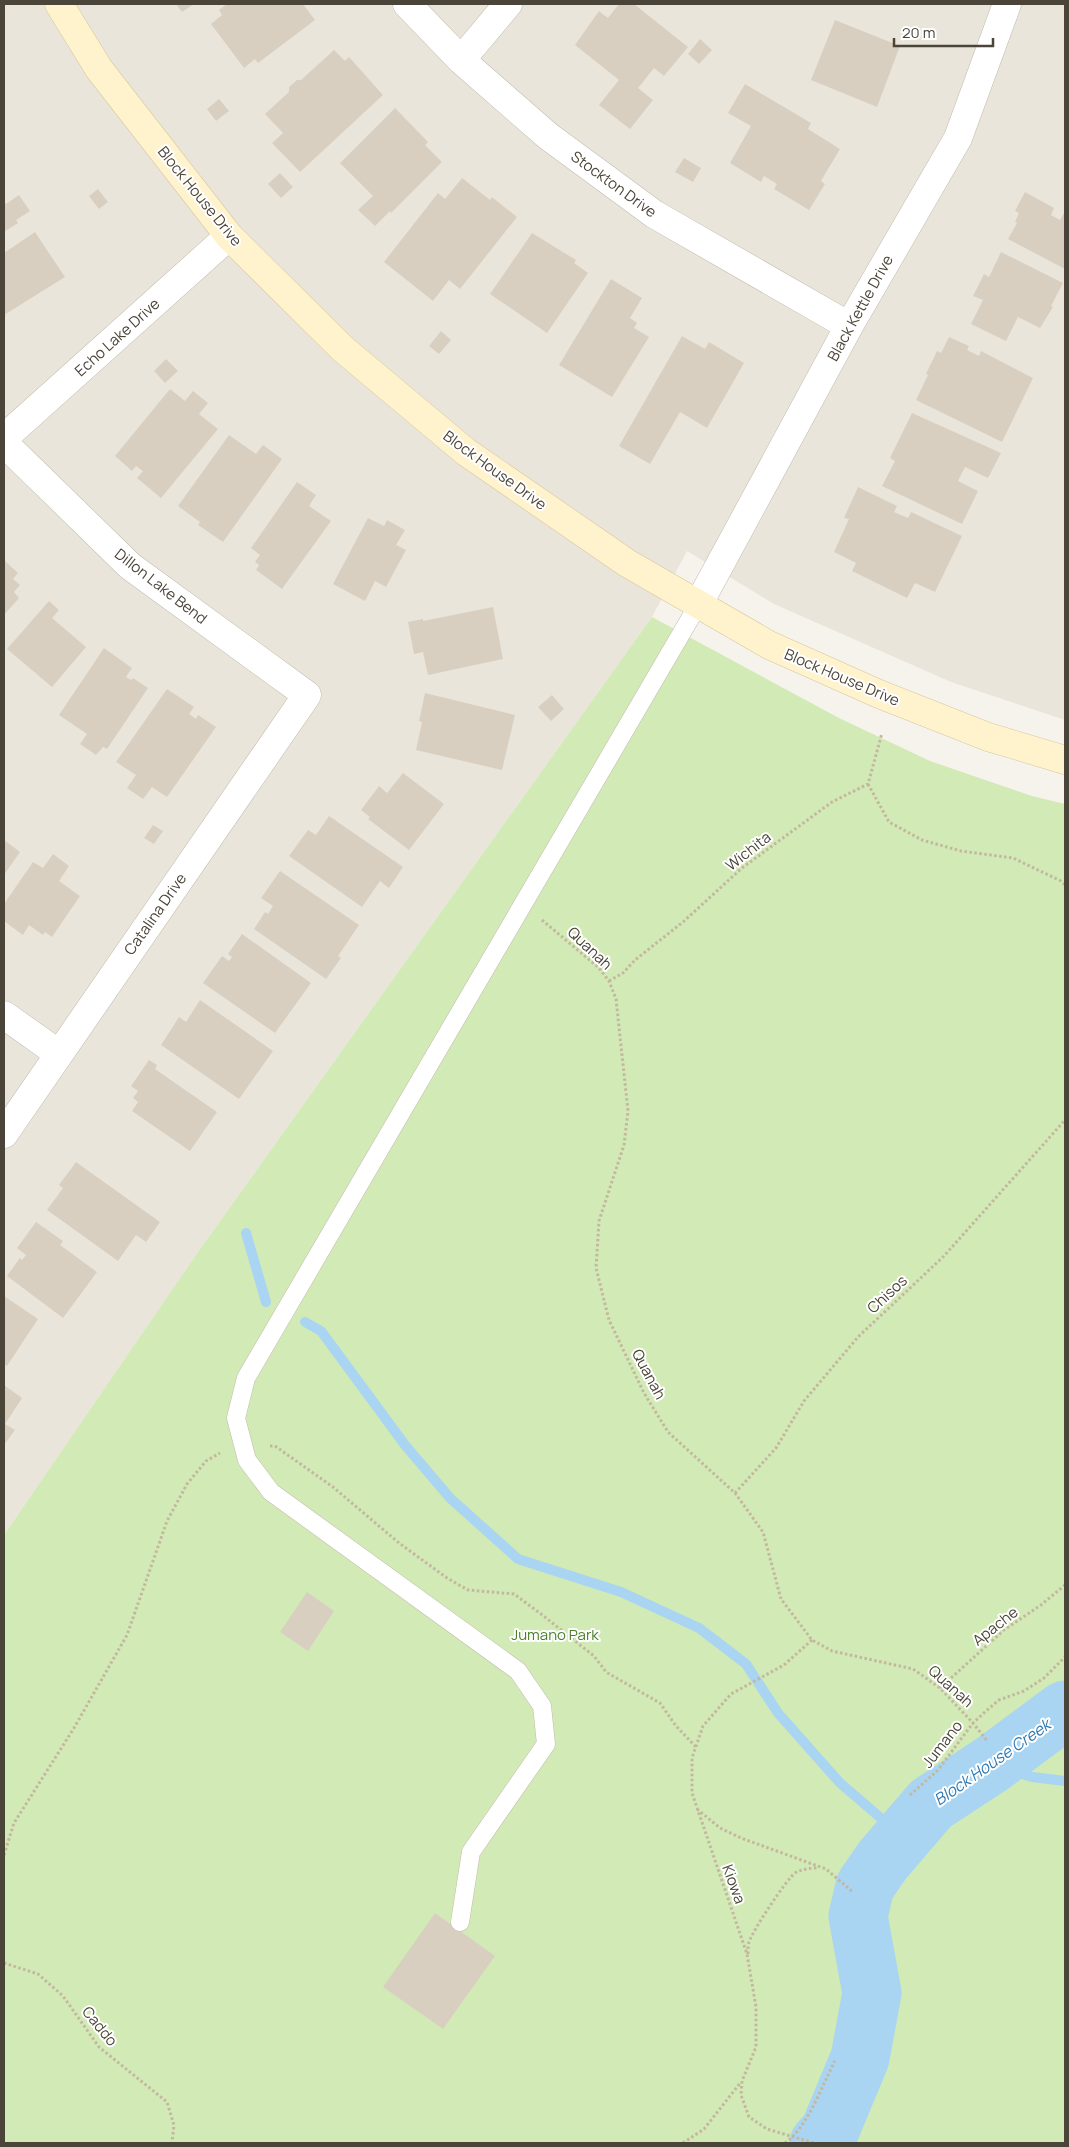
<svg xmlns="http://www.w3.org/2000/svg" width="1069" height="2147" font-family="Manrope,sans-serif">
	<style>
		.residential { fill: #eae5da }
		.green { fill: #d2eab5 }
		.lines { fill: none; stroke-linecap: round; stroke-linejoin: round }
		.stream { stroke: #a9d4f2; stroke-width: 10 }
		.river { stroke: #a9d4f2; stroke-width: 59 }
		.building { fill: #d8cfc1 }
		.lane-casing { stroke: #c2bbae; stroke-width: 19 }
		.street-casing { stroke: #c2bbae; stroke-width: 29 }
		.secondary-casing { stroke: #d6c79b; stroke-width: 29 }
		.path { stroke: #c4b79f; stroke-width: 3; stroke-dasharray: 2.5 2.5; stroke-linecap: butt }
		.lane { stroke: #fff; stroke-width: 18 }
		.street { stroke: #fff; stroke-width: 28 }
		.secondary { stroke: #fff3cd; stroke-width: 28 }
		.labels { text-anchor: middle; dominant-baseline: central; stroke-width: 4; stroke-linejoin: round; paint-order: stroke }
		.street-label { font-size: 15px; fill: #4b4439; stroke: #fff }
		.park-label { font-size: 15px; fill: #4a7f2a; stroke: #fff }
		.water-label { font-size: 16px; font-style: italic; fill: #2e7ab2; stroke: #fff }
	</style>
	<rect width="100%" height="100%" fill="#f6f3ec"/>
	<path class="residential" d="M4,4H1065V720L951,682L774,604L687,551L652,617L198,1252L4,1535Z"/>
	<path class="green" d="M652,617L839,718L930,761L1032,796L1065,804V2143H4V1535L198,1252Z"/>
	<g class="lines">
		<path class="stream" d="M246,1233L266,1302
			M305,1322L321,1331L405,1445L450,1498L518,1559L621,1592L699,1628L746,1664L778,1713L840,1783L903,1837
			M992,1764L1032,1777L1065,1781"/>
		<path class="river" d="M819,2143L830,2130L860,2058L872,1993L858,1916L865,1886L883,1860L931,1804L992,1764L1065,1710"/>
	</g>
	<path class="building" d="M176,4H194L182,12Z
		M227,4H303L315,20L258,63L255,59L244,68L211,24L222,15L219,10Z
		M619,4H634L688,47L664,76L654,68L638,88L653,100L630,129L599,105L619,80L575,45L599,11L608,18Z
		M835,20L900,46L877,107L811,80Z
		M700,39L712,50L699,64L688,54Z
		M334,50L345,61L349,57L383,95L300,172L272,143L283,133L265,114L289,92V87L297,80H301Z
		M745,84L811,123L808,129L840,149L821,181L825,184L809,210L774,189L777,184L764,176L761,182L730,163L751,126L728,113Z
		M219,99L229,111L216,121L207,109Z
		M395,108L428,142L425,145L442,162L391,213L390,211L375,226L358,210L373,196L340,163Z
		M684,158L701,168L693,182L675,172Z
		M280,173L293,187L281,198L268,184Z
		M462,178L490,200L492,197L517,217L460,289L449,280L433,301L384,262L438,193L445,199Z
		M98,189L108,202L99,209L89,196Z
		M1025,192L1054,208L1051,215L1060,220L1065,211V269L1008,239L1017,223L1015,222L1019,213L1015,211Z
		M19,195L30,211L16,220L18,223L4,232V200L6,204Z
		M35,232L65,277L4,315V253Z
		M532,233L576,260L574,263L588,273L547,333L490,294Z
		M1001,252L1063,283L1051,306L1053,307L1040,328L1018,317L1006,341L971,324L983,300L973,296L984,274L989,277Z
		M611,279L642,298L630,318L637,323L634,328L649,337L612,397L559,365Z
		M441,331L451,340L439,354L429,346Z
		M682,336L705,349L709,342L744,363L707,428L680,412L650,464L619,446Z
		M949,337L969,346L967,350L979,356L981,351L1033,378L1002,442L916,400L928,375L926,374L937,351L941,353Z
		M166,359L178,371L165,383L154,371Z
		M170,389L185,401L193,391L208,403L199,414L218,429L161,498L137,478L143,471L136,466L132,471L115,456Z
		M912,413L1001,453L988,478L965,467L958,481L978,491L962,524L882,486L895,461L890,458Z
		M229,435L256,454L263,445L282,459L223,542L198,525L200,522L178,506Z
		M297,482L316,495L309,506L331,521L282,589L256,570L259,565L255,562L260,555L251,548Z
		M858,487L897,506L894,512L908,518L911,512L962,536L935,592L915,583L907,598L852,571L856,563L834,552L849,519L844,518Z
		M368,518L384,526L387,520L405,530L396,545L406,550L386,587L375,581L365,601L333,584Z
		M4,560L18,573L13,579L20,585L14,592L19,598L4,615Z
		M49,601L59,610L52,618L86,647L52,687L7,649Z
		M493,607L503,659L428,675L423,652L414,654L408,622L423,619V621Z
		M104,648L132,668L126,677L131,680L133,678L148,688L107,749L103,747L96,755L80,744L87,734L59,715Z
		M167,689L194,707L189,714L196,719L198,715L216,727L167,797L152,787L143,799L127,788L136,775L116,762Z
		M425,693L515,715L502,770L416,750L422,722L419,721Z
		M552,695L564,709L551,721L538,707Z
		M403,773L444,804L409,850L368,819L370,817L361,810L379,786L387,793Z
		M329,816L403,867L389,888L380,881L362,907L289,856L308,830L316,835Z
		M153,825L163,831L154,844L144,838Z
		M4,840L20,852L4,875Z
		M53,854L69,866L59,881L80,896L52,937L45,932L43,935L29,925L23,935L4,921V904L33,862L43,868Z
		M280,871L359,925L338,956L341,958L326,979L254,929L265,912L268,914L273,906L261,898Z
		M242,934L311,983L275,1033L203,983L222,956L229,961L232,957L228,954Z
		M200,1000L273,1051L239,1099L161,1045L179,1017L186,1022Z
		M149,1060L157,1065L155,1069L217,1112L190,1151L132,1111L138,1102L133,1098L138,1091L131,1086Z
		M76,1162L160,1222L146,1242L136,1235L118,1261L47,1210L63,1188L59,1185Z
		M36,1222L63,1241L60,1245L97,1272L63,1318L7,1276L20,1258L22,1260L26,1255L17,1248Z
		M4,1296L38,1319L7,1366L4,1364Z
		M4,1385L22,1398L5,1424L15,1430L4,1445Z
		M307,1592L334,1611L308,1651L280,1632Z
		M435,1913L495,1956L443,2029L383,1987Z"/>
	<g class="lines">
		<g class="lane-casing">
			<path id="lane" d="M460,1922L471,1852L546,1744L542,1706L518,1671L271,1492L247,1460L236,1418L246,1378L698,605"/>
		</g>
		<g class="street-casing">
			<path id="street" d="M407,4L461,60L548,136L654,214L849,326
				M461,60L508,4
				M4,438L229,236
				M4,443L130,566L307,695L4,1134
				M698,605L849,326L958,138L1007,4
				M4,1015L59,1054"/>
		</g>
		<g class="secondary-casing">
			<path id="secondary" d="M59,4L99,69L229,236L343,349L466,452L627,563L769,645L879,694L988,737L1065,760"/>
		</g>
		<path class="path" d="M868,784L889,822L922,840L961,851L1013,858L1061,881L1065,885
			M542,920L599,968L609,981L616,999L628,1111L624,1145L599,1221L596,1268L609,1320L644,1393L668,1432L735,1493L763,1532L781,1599L812,1640L832,1651L913,1669L940,1688L973,1723L988,1742
			M609,981L623,973L635,960L683,922L742,868L832,802L868,784L882,733
			M270,1446H275L333,1487L399,1543L447,1578L468,1590L514,1594L541,1614L594,1656L606,1672L660,1703L676,1726L696,1747
			M735,1493L776,1448L804,1401L858,1337L944,1256L1065,1120
			M812,1640L784,1665L731,1694L703,1726L692,1758V1793L747,1954L756,2007V2047L742,2081L741,2095L749,2117L767,2129L814,2143
			M940,1688L1004,1630L1041,1605L1065,1585
			M910,1795L938,1770L973,1723L986,1711L999,1700L1024,1691L1044,1678L1065,1657
			M697,1809L720,1828L741,1838L826,1869L853,1892
			M4,1855L14,1823L74,1728L127,1635L167,1521L187,1484L206,1461L220,1453
			M748,1954C748,1950 748,1946 749,1942C753,1930 786,1880 795,1873C802,1869 810,1868 818,1868
			M4,1963L38,1974L63,1996L99,2047L167,2102L174,2125L172,2143
			M683,2143L704,2129L741,2082
			M785,2143C808,2127 821,2087 835,2061"/>
		<use href="#lane" class="lane"/>
		<use href="#street" class="street"/>
		<use href="#secondary" class="secondary"/>
	</g>
	<g class="labels">
		<g class="street-label">
			<text transform="translate(614 184) rotate(36)">Stockton Drive</text>
			<text transform="translate(200 196) rotate(51)">Block House Drive</text>
			<text transform="translate(860 308) rotate(-61)">Black Kettle Drive</text>
			<text transform="translate(117 337) rotate(-42)">Echo Lake Drive</text>
			<text transform="translate(495 470) rotate(36)">Block House Drive</text>
			<text transform="translate(161 586) rotate(38)">Dillon Lake Bend</text>
			<text transform="translate(842 677) rotate(23)">Block House Drive</text>
			<text transform="translate(748 851) rotate(-38)">Wichita</text>
			<text transform="translate(155 914) rotate(-55)">Catalina Drive</text>
			<text transform="translate(590 948) rotate(43)">Quanah</text>
			<text transform="translate(887 1294) rotate(-43)">Chisos</text>
			<text transform="translate(649 1374) rotate(62)">Quanah</text>
			<text transform="translate(995 1626) rotate(-38)">Apache</text>
			<text transform="translate(951 1686) rotate(42)">Quanah</text>
			<text transform="translate(942 1744) rotate(-52)">Jumano</text>
			<text transform="translate(734 1884) rotate(70)">Kiowa</text>
			<text transform="translate(100 2026) rotate(51)">Caddo</text>
		</g>
		<g class="park-label">
			<text x="555" y="1634">Jumano Park</text>
		</g>
		<g class="water-label">
			<text transform="translate(992 1762) rotate(-35)">Block House Creek</text>
		</g>
	</g>
	<rect width="1069" height="2147" fill="none" stroke="#4b4439" stroke-width="10"/>
	<path d="M894 38v8h99v-8" fill="none" stroke="#4b4439" stroke-width="2.5"/>
	<text x="902" y="38" font-size="15" fill="#4b4439" stroke="#ffffff" stroke-width="4" paint-order="stroke">20 m</text>
</svg>
